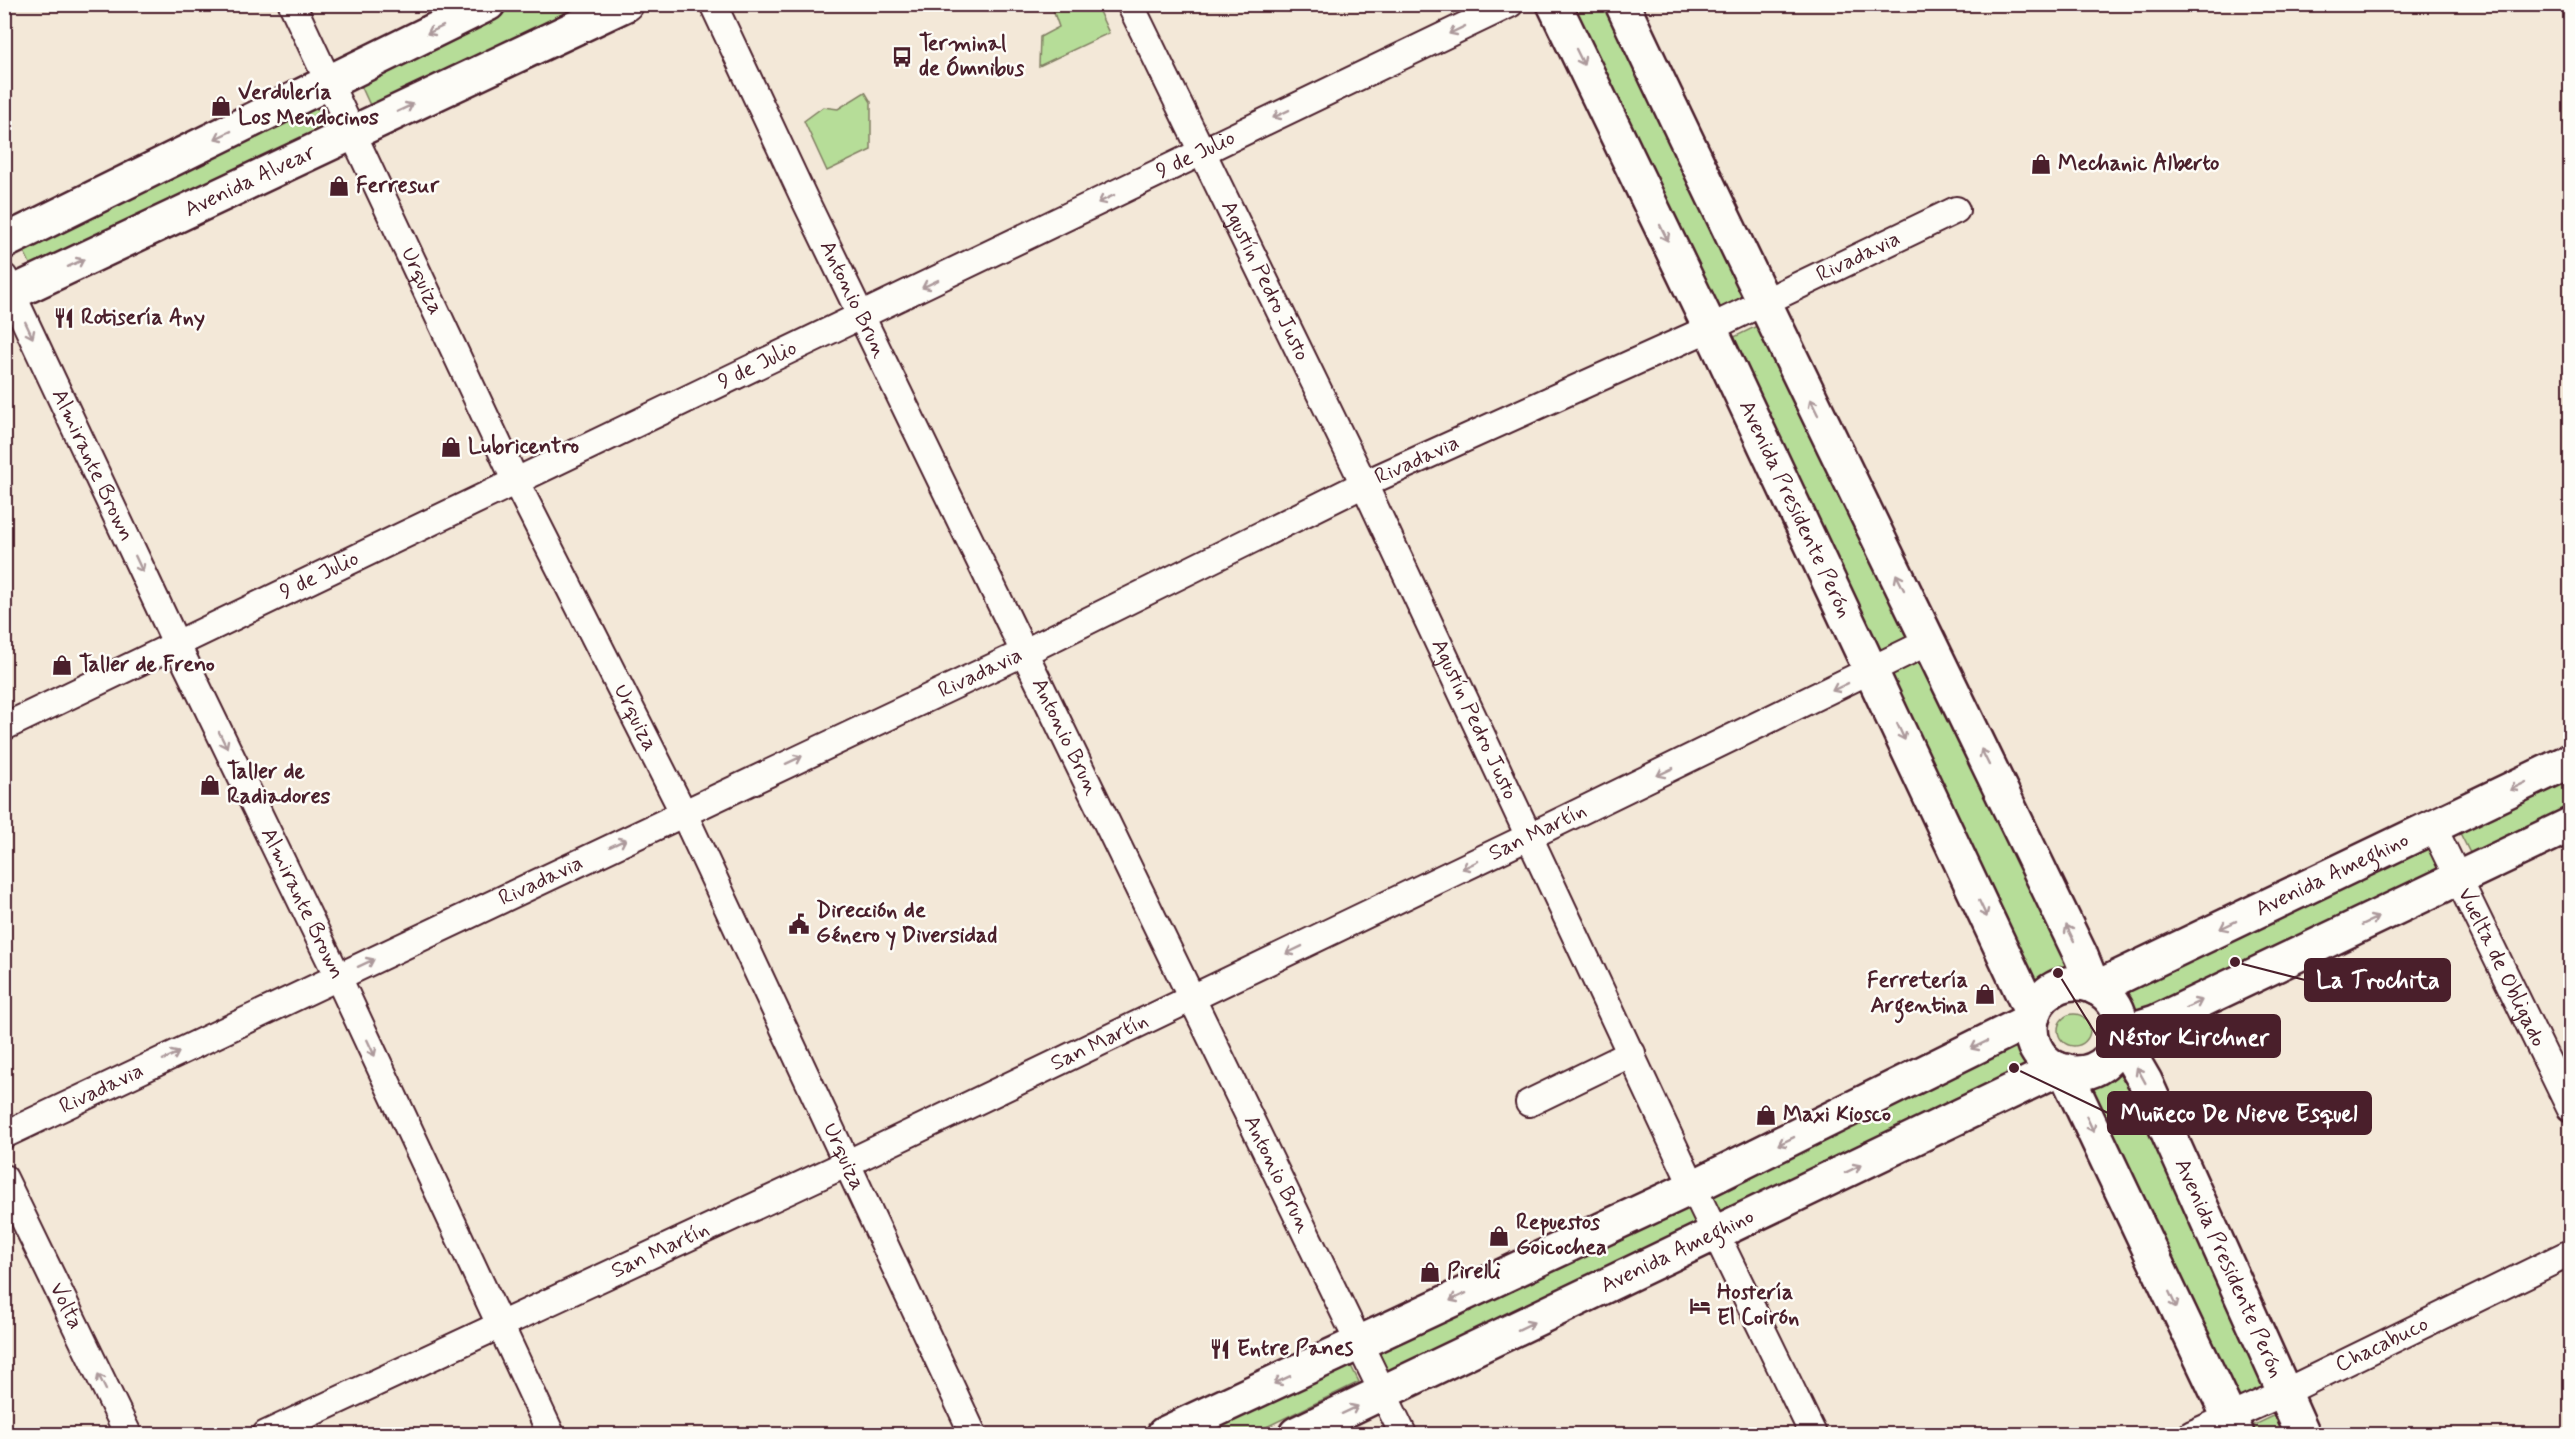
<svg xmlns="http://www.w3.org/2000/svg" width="2575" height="1439" font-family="Mynerve,sans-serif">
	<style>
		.green { fill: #b6dd98; stroke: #807e62; stroke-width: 1.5 }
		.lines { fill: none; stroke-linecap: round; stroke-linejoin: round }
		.street-casing { stroke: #4a1f2b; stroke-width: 30 }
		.secondary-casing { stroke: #4a1f2b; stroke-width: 38 }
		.highway-casing { stroke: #4a1f2b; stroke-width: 38 }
		.street { stroke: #fdfcf7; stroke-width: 26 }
		.secondary { stroke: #fdfcf7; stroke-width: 33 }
		.highway { stroke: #fdfcf7; stroke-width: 33 }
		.oneway { stroke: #ac999b }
		.labels { text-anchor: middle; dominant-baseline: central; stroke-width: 5; stroke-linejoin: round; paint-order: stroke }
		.poi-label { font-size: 22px; font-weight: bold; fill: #4a1f2b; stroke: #fdfcf7; text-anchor: start }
		.street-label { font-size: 22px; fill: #4a1f2b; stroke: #fdfcf7 }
		.leader { fill: none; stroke: #4a1f2b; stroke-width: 2 }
		.callout-dot { fill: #4a1f2b; stroke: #fdfcf7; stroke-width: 2 }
		.callout { fill: #4a1f2b; stroke: #4a1f2b; stroke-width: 2 }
		.callout-label { font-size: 24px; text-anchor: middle; font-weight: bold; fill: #fff }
	</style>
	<rect width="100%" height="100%" fill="#f3e8d8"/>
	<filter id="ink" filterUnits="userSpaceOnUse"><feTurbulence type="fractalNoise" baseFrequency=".0167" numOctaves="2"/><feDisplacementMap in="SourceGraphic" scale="12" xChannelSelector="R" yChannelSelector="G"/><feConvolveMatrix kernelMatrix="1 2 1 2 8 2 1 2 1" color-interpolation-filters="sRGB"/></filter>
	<g filter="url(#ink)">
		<path class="green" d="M1057,4L1096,5L1109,33L1039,66L1040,37L1059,27L1052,7Z
			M518,5H602L374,114L359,81Z
			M1567,5H1606L1748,297L1716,312Z
			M865,92L871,102V150L827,171L804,121L823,107L838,109Z
			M314,99L330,132L35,274L19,241Z
			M1761,324L1913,637L1880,652L1728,340Z
			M1919,660L2071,973L2038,988L1887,676Z
			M2570,779V809L2472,857L2460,833Z
			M2430,843L2442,867L2132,1020L2120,996Z
			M2058 1030a16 16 0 1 1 32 0a16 16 0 1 1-32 0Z
			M2022,1043L2034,1066L1724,1219L1712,1195Z
			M2120,1071L2271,1384L2239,1399L2087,1087Z
			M1687,1202L1699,1226L1389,1378L1377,1354Z
			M1347,1358L1359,1382L1252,1434H1192Z
			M2280,1413L2291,1434H2251L2248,1428Z"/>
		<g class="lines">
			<g class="street-casing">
				<g id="street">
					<path id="s1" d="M292,4L516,482L683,812L973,1434"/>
					<path id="s2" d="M713,4L804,198L1403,1434"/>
					<path id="s3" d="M1130,4L1364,484L1693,1187L1813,1434"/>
					<path id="s4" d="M4,277L177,645L338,977L551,1434"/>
					<path id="s5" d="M4,727L1510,4"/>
					<path id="s6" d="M2433,827L2570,1108"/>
					<path d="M1529,1103L1632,1053"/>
					<path id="s7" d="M4,1135L1025,652L1364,484L1710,328L1956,210"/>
					<path id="s8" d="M4,1178L128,1434"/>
					<path id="s9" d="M266,1434L848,1163L1530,836L1930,641"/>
					<path id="s10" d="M2192,1434L2283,1393L2570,1253"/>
				</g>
			</g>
			<g class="secondary-casing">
				<g id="secondary">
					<path id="s11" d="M1554,4L1710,328L2033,1016"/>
					<path d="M1622,4C1772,323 1928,638 2081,956L2093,986"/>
					<path d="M4,242L488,4"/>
					<path id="s12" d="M4,297L626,4"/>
					<path id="s13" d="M2120,1038L2145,1081L2303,1434"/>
					<path d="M2065,1071L2237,1434"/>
				</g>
			</g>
			<g class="highway-casing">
				<g id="highway">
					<circle cx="2076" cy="1028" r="45"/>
					<path id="s14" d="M2096,988L2570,761"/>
					<path d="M2120,1033L2156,1022L2570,825"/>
					<path d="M1164,1434L1693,1187L2032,1019"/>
					<path id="s15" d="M1296,1434L2058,1069"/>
				</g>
			</g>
			<use href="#street" class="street"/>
			<use href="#secondary" class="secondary"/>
			<use href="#highway" class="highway"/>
		</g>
		<defs><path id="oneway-shaft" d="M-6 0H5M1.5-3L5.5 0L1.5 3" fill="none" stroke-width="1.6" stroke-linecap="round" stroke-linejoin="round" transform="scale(1.5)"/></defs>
		<g class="oneway">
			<use href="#oneway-shaft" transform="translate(435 30) rotate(154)"/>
			<use href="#oneway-shaft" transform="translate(1457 30) rotate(154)"/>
			<use href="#oneway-shaft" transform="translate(1580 57) rotate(64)"/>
			<use href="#oneway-shaft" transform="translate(405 108) rotate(-25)"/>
			<use href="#oneway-shaft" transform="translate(1281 114) rotate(154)"/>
			<use href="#oneway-shaft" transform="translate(223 135) rotate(154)"/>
			<use href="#oneway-shaft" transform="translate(1106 199) rotate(154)"/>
			<use href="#oneway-shaft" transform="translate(1664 233) rotate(64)"/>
			<use href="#oneway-shaft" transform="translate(76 263) rotate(-25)"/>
			<use href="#oneway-shaft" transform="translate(930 284) rotate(154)"/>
			<use href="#oneway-shaft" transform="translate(29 330) rotate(65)"/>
			<use href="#oneway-shaft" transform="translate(1814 407) rotate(-116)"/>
			<use href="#oneway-shaft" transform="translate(139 564) rotate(65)"/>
			<use href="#oneway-shaft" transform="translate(1900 582) rotate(-116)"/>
			<use href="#oneway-shaft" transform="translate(1840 687) rotate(154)"/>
			<use href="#oneway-shaft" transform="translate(1901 732) rotate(65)"/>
			<use href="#oneway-shaft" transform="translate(223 740) rotate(64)"/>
			<use href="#oneway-shaft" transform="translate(1985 757) rotate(-116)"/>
			<use href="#oneway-shaft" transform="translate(794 760) rotate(-25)"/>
			<use href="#oneway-shaft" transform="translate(1665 772) rotate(154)"/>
			<use href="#oneway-shaft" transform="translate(2518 786) rotate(154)"/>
			<use href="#oneway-shaft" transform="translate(618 843) rotate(-25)"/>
			<use href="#oneway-shaft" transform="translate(1470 865) rotate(154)"/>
			<use href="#oneway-shaft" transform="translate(1983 909) rotate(65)"/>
			<use href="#oneway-shaft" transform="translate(2370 921) rotate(-25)"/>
			<use href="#oneway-shaft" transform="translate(2228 925) rotate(154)"/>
			<use href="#oneway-shaft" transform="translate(2070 933) rotate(-116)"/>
			<use href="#oneway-shaft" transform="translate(1294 950) rotate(154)"/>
			<use href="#oneway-shaft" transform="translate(366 963) rotate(-25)"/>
			<use href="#oneway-shaft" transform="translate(2194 1004) rotate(-25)"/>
			<use href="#oneway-shaft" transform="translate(1979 1045) rotate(154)"/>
			<use href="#oneway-shaft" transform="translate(371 1048) rotate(65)"/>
			<use href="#oneway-shaft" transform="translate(171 1056) rotate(-25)"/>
			<use href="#oneway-shaft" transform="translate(2141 1075) rotate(-119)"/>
			<use href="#oneway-shaft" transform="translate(2090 1124) rotate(65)"/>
			<use href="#oneway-shaft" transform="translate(1786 1141) rotate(154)"/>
			<use href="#oneway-shaft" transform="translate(1853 1169) rotate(-26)"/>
			<use href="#oneway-shaft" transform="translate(1458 1297) rotate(155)"/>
			<use href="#oneway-shaft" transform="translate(2173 1300) rotate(65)"/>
			<use href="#oneway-shaft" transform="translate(1526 1326) rotate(-26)"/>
			<use href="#oneway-shaft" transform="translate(1282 1380) rotate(155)"/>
			<use href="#oneway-shaft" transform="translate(102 1382) rotate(-116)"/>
			<use href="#oneway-shaft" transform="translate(1350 1410) rotate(-25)"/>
		</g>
	</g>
	<defs>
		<g id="bus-bare" transform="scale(1.62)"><path d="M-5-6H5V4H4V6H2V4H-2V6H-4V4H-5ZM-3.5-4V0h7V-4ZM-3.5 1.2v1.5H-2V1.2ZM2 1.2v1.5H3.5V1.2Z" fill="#4a1f2b" stroke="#fdfcf7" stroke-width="2.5" paint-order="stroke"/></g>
		<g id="shop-bare" transform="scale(1.62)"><path d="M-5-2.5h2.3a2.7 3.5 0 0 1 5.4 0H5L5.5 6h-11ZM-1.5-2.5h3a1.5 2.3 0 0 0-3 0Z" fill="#4a1f2b" stroke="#fdfcf7" stroke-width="2.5" paint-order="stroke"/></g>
		<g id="restaurant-bare" transform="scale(1.62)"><path d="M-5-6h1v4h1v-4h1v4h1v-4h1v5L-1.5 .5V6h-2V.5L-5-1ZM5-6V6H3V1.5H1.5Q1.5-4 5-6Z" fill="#4a1f2b" stroke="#fdfcf7" stroke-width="2.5" paint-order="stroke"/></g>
		<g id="civic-bare" transform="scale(1.62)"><path d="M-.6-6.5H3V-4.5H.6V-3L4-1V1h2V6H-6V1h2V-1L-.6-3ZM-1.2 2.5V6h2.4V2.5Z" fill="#4a1f2b" stroke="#fdfcf7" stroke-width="2.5" paint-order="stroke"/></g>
		<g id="hotel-bare" transform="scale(1.62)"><path d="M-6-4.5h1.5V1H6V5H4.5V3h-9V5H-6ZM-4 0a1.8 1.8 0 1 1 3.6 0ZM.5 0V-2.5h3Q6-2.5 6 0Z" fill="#4a1f2b" stroke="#fdfcf7" stroke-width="2.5" paint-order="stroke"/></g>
	</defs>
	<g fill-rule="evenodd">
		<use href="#bus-bare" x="902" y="57"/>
		<use href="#shop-bare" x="221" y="106"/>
		<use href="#shop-bare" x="2041" y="164"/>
		<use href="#shop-bare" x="339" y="186"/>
		<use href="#restaurant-bare" x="64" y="318"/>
		<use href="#shop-bare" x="451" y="447"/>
		<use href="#shop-bare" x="62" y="665"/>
		<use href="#shop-bare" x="210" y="785"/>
		<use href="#civic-bare" x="799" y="924"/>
		<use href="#shop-bare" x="1985" y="994"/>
		<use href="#shop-bare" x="1766" y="1115"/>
		<use href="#shop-bare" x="1499" y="1236"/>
		<use href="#shop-bare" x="1430" y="1272"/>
		<use href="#hotel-bare" x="1700" y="1306"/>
		<use href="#restaurant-bare" x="1220" y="1349"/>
	</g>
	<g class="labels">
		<g class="poi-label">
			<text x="919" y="44">Terminal<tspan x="919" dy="25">de Ómnibus</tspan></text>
			<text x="238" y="93">Verdulería<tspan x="238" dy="25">Los Mendocinos</tspan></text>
			<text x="2058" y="164">Mechanic Alberto</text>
			<text x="356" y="186">Ferresur</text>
			<text x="81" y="318">Rotisería Any</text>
			<text x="468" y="447">Lubricentro</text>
			<text x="79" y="665">Taller de Freno</text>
			<text x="227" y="772">Taller de<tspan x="227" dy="25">Radiadores</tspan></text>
			<text x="816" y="911">Dirección de<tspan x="816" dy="25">Género y Diversidad</tspan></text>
			<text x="1968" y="981" text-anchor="end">Ferretería<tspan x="1968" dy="25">Argentina</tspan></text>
			<text x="1783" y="1115">Maxi Kiosco</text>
			<text x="1516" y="1223">Repuestos<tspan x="1516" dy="25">Goicochea</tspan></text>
			<text x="1447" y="1272">Pirelli</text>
			<text x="1717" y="1293">Hostería<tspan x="1717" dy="25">El Coirón</tspan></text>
			<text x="1237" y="1349">Entre Panes</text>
		</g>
		<g class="street-label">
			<text stroke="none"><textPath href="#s5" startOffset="1322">9 de Julio</textPath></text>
			<text stroke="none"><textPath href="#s12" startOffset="272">Avenida Alvear</textPath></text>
			<text stroke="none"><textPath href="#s7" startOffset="2052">Rivadavia</textPath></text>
			<text stroke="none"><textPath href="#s3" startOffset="308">Agustín Pedro Justo</textPath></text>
			<text stroke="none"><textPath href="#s1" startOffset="306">Urquiza</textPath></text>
			<text stroke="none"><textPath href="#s2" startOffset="327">Antonio Brun</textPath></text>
			<text stroke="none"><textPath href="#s5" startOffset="836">9 de Julio</textPath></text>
			<text stroke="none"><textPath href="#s7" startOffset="1566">Rivadavia</textPath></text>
			<text stroke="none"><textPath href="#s4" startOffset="208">Almirante Brown</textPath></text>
			<text stroke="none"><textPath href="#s11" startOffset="560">Avenida Presidente Perón</textPath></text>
			<text stroke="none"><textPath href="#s5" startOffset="350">9 de Julio</textPath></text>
			<text stroke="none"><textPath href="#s7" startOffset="1080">Rivadavia</textPath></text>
			<text stroke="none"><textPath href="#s1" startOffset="792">Urquiza</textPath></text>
			<text stroke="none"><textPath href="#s3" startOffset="794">Agustín Pedro Justo</textPath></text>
			<text stroke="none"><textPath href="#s2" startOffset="813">Antonio Brun</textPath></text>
			<text stroke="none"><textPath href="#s9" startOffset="1407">San Martín</textPath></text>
			<text stroke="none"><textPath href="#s14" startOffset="262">Avenida Ameghino</textPath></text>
			<text stroke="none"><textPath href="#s7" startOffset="594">Rivadavia</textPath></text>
			<text stroke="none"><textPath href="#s4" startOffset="694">Almirante Brown</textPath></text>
			<text stroke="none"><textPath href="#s6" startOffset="156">Vuelta de Obligado</textPath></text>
			<text stroke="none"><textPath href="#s9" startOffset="921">San Martín</textPath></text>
			<text stroke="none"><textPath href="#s7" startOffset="108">Rivadavia</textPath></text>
			<text stroke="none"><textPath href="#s1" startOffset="1278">Urquiza</textPath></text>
			<text stroke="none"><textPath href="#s2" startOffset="1299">Antonio Brun</textPath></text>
			<text stroke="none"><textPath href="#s9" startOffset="435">San Martín</textPath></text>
			<text stroke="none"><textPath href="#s15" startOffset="423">Avenida Ameghino</textPath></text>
			<text stroke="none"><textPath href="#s13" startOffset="255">Avenida Presidente Perón</textPath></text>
			<text stroke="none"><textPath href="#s8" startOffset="142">Volta</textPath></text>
			<text stroke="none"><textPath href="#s10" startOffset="210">Chacabuco</textPath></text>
		</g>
	</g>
	<path class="leader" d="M2235 962L2305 980M2058 973L2097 1036M2014 1068L2108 1113"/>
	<g class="callout-dot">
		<circle cx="2235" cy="962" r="6"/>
		<circle cx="2058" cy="973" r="6"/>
		<circle cx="2014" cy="1068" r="6"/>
	</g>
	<g class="callout">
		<rect x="2305" y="959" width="145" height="42" rx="6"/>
		<rect x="2097" y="1015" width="183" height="42" rx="6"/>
		<rect x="2108" y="1092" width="263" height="42" rx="6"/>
	</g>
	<g class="callout-label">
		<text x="2378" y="988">La Trochita</text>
		<text x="2189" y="1045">Néstor Kirchner</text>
		<text x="2239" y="1121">Muñeco De Nieve Esquel</text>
	</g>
	<rect width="2575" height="1439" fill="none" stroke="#fdfcf7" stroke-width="24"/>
	<rect x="12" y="12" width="2551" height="1415" fill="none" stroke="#4a1f2b" stroke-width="2" filter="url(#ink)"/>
</svg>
